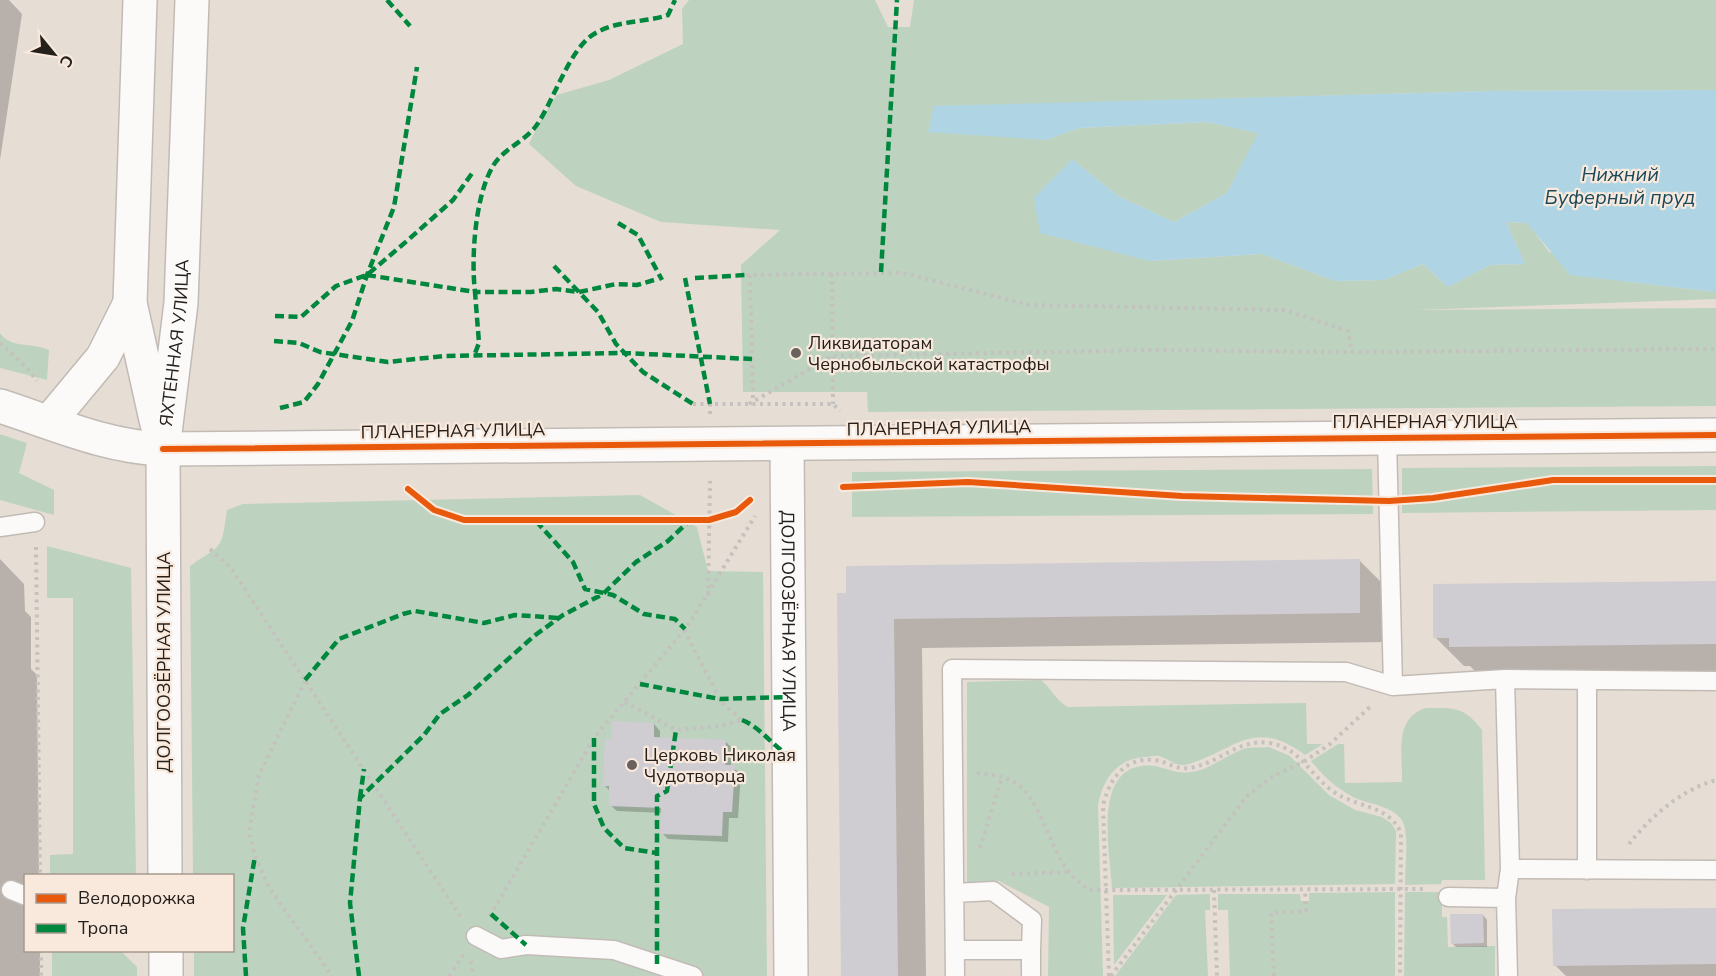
<svg xmlns="http://www.w3.org/2000/svg" width="1716" height="976" font-family="'Nunito Sans',sans-serif">
	<style>
		.green { fill: #bdd3c0 }
		.water { fill: #afd5e4 }
		.shadow { fill: #0003 }
		.building { fill: #cfccd2 }
		.lines { fill: none; stroke-linecap: round; stroke-linejoin: round }
		.lane-casing { stroke: #c2bbb5; stroke-width: 21 }
		.street-casing { stroke: #c2bbb5; stroke-width: 36 }
		.secondary-casing { stroke: #c2bbb5; stroke-width: 36 }
		.path { stroke: #c4c1bf; stroke-width: 4; stroke-dasharray: 3 4.5; stroke-linecap: butt }
		.lane { stroke: #fbfaf9; stroke-width: 18 }
		.street { stroke: #fbfaf9; stroke-width: 33 }
		.secondary { stroke: #fbfaf9; stroke-width: 33 }
		.quiet { stroke: #00873e; stroke-width: 4.5; stroke-dasharray: 9 4.5; stroke-linecap: butt }
		.cycleway-casing { stroke: #f9e9dc; stroke-width: 10 }
		.cycleway { stroke: #e8590c; stroke-width: 6 }
		.poi-dot { fill: #69625d; stroke: #f9e9dc; stroke-width: 2 }
		.labels { text-anchor: middle; dominant-baseline: central; stroke-width: 4.5; stroke-linejoin: round; paint-order: stroke }
		.street-label { font-size: 18px; fill: #26201c; stroke: #f9e9dc }
		.poi-label { font-size: 18px; fill: #26201c; stroke: #f9e9dc; text-anchor: start }
		.water-label { font-size: 20px; font-style: italic; fill: #194a5c; stroke: #f9e9dc }
	</style>
	<rect width="100%" height="100%" fill="#e6ddd5"/>
	<path class="green" d="M689,0H875L888,27H910L914,0H1716V90L1492,91L934,107L1046,140L1079,128L1207,122L1259,133L1227,193L1174,222L1118,196L1072,159L1150,261L1262,254L1335,281L1384,280L1423,264L1448,287L1490,265L1525,264L1506,222L1528,223L1549,252L1622,281L1716,292V299L1415,310L1716,308V406L868,412L867,392H743L741,265L780,230L661,222L576,186L529,144L539,123L557,95L609,80L683,44L682,9Z
		M0,333C11,349 31,342 49,350L47,380L0,368Z
		M0,434L27,443L19,473L54,490V515L0,500Z
		M1716,466V510L1402,513V468Z
		M1372,469L1373,514L852,517V472Z
		M640,495L697,527L708,571L763,572L767,976H194V951L232,950V876L193,875L190,566C223,543 221,552 227,510L243,504Z
		M47,546L131,568L136,875H50V855L73,854V598H47Z
		M1041,680C1052,689 1055,700 1068,707L1306,703L1307,744H1323L1305,755C1253,717 1236,750 1189,764C1176,768 1170,759 1159,756C1155,755 1149,757 1145,757C1117,759 1103,778 1098,805L1103,976H1048L1049,907L999,881L967,882V682Z
		M1426,708C1454,708 1464,706 1482,730L1485,880H1442L1441,884L1405,885C1405,867 1408,847 1405,829C1402,806 1369,805 1353,797C1336,788 1323,776 1311,761L1338,744H1344L1345,783L1402,782C1403,755 1393,718 1426,708Z
		M1269,747L1290,756L1329,795L1355,810L1382,817L1391,823L1396,831L1395,884L1112,888C1110,854 1093,771 1142,766C1160,763 1172,775 1191,772C1210,770 1227,754 1246,748C1253,747 1262,748 1269,747Z
		M1395,892V976H1230L1228,910H1218V894H1300L1301,901H1309V893Z
		M1405,892H1442V917H1447L1448,947L1495,946V976H1404Z
		M1210,894V910H1205L1208,976H1115L1176,895Z
		M1113,895H1167L1114,965Z
		M52,951H121L137,967V976H52Z"/>
	<path class="water" d="M1716,90V292L1570,275L1527,223L1506,222L1525,264L1490,265L1448,287L1423,264L1384,280L1335,281L1262,254L1150,261L1040,233L1034,198L1072,159L1118,196L1174,222L1227,193L1258,133L1207,122L1079,128L1046,140L928,132L934,106L1492,91Z"/>
	<path class="shadow" d="M0,0H9L22,14L0,160Z
		M0,559L24,584L25,611L31,617V669L37,675L39,876H26V950H40V976H0Z
		M1359,560L1388,589L1389,642L922,648L926,976H843L848,594Z
		M1716,583V673L1480,676L1470,666H1464L1435,637Z
		M654,724L660,731V738L725,741L732,748L731,767L741,773L738,818H729L728,842L668,839L662,833L663,813L617,811L610,805V791L604,785Z
		M1716,909V976H1566L1555,965Z
		M1483,915L1487,920V947H1456L1452,943Z"/>
	<path class="building" d="M1360,559V613L894,619L898,976H841L837,593H846V566Z
		M1716,581V644L1449,647V638H1433V584Z
		M612,721L654,723V737L726,740L725,765H735L732,812H723L722,836L660,834L661,808L609,806V786H603L605,739H611Z
		M1716,908V964L1553,966L1552,909Z
		M1450,914H1483L1484,943L1451,944Z"/>
	<g class="lines">
		<g class="lane-casing">
			<path id="lane" d="M1387,438L1393,686
				M0,527L35,522
				M1505,679L1510,869L1716,870
				M1587,680V870
				M11,890L26,896
				M954,893L993,891L1032,920L1031,950
				M1448,897L1506,898
				M476,936L501,949L526,945L614,950L693,976
				M955,950H1031V974
				M955,976L952,669L1346,672L1393,686L1505,679L1716,681
				M1508,976L1506,898L1510,869"/>
		</g>
		<g class="street-casing">
			<g id="street">
				<path id="s1" d="M787,445L791,976"/>
			</g>
		</g>
		<g class="secondary-casing">
			<g id="secondary">
				<path d="M140,0L130,303L157,424"/>
				<path d="M0,406C53,423 106,447 163,449L1716,435"/>
				<path d="M49,422L103,357L130,303"/>
				<path id="s2" d="M165,876L163,449L181,303L192,0"/>
				<path d="M166,950V976"/>
			</g>
		</g>
		<path class="path" d="M832,274L833,404
			M746,275L903,273L1029,305L1285,310L1348,331L1352,352
			M750,275L753,400
			M0,343L27,368L37,381
			M693,404H710
			M749,404L832,356L1154,350L1352,352L1716,349
			M710,414V404H833L840,411
			M36,547L40,875
			M210,549L231,568L462,919
			M708,596L710,481
			M684,630L722,703L741,719
			M305,681L259,775L249,832L255,856L270,889L332,976
			M625,702L676,730L721,726L742,720
			M977,773C992,775 1009,776 1021,787C1047,811 1054,874 1091,890L1425,889
			M1629,844C1651,816 1681,790 1716,780
			M980,848L1002,777
			M1012,874L1070,872
			M1214,890L1217,976
			M490,916L594,738L687,627L755,516
			M41,950V976
			M471,961L473,976
			M449,976L464,954
			M1109,976L1103,806C1109,780 1124,757 1154,760C1167,761 1175,770 1189,768C1219,764 1238,738 1270,743C1302,749 1310,776 1334,792C1358,808 1389,805 1401,833L1400,976
			M1111,976L1247,796L1273,776L1305,761L1330,744L1371,706
			M1274,976L1271,913L1306,911L1305,890"/>
		<use href="#lane" class="lane"/>
		<use href="#street" class="street"/>
		<use href="#secondary" class="secondary"/>
		<path class="quiet" d="M387,0L410,26
			M618,223L638,235L662,280
			M554,266L598,312L616,344L643,372L693,404
			M881,272L897,0
			M367,275L475,292L479,343L474,356
			M685,278L710,404
			M695,278L746,275
			M654,280L637,285L616,284L579,292L556,289L531,292H475C471,258 475,196 493,166C503,149 524,142 536,126C554,101 569,49 594,34C616,20 644,23 668,15L675,0
			M275,316L301,317L336,286L367,275L408,240L453,200L473,172
			M274,341L299,343L320,352L388,362L444,356L624,353L752,359
			M280,408L304,402L318,384L352,321L367,275L394,207L417,67
			M536,521L573,562L585,589L613,595L644,614L675,619L685,629
			M305,680L339,639L403,614L415,611L484,623L515,615L559,618
			M640,684L720,699L788,697
			M742,720C760,727 772,745 789,756
			M594,738V804L604,828L624,848L657,853
			M360,798L364,769
			M491,914L526,945
			M657,964V796L667,791L676,730
			M246,976L243,928L255,856
			M359,976L350,903L360,798L424,735L440,714L468,695L534,636L563,615L603,594L636,562L668,541L690,520"/>
		<g class="cycleway-casing">
			<path id="cycleway" d="M163,449L1716,435
				M843,487L968,482L1182,496L1389,501L1433,498L1553,480H1716
				M408,489L434,510L464,520H709L736,512L750,500"/>
		</g>
		<use href="#cycleway" class="cycleway"/>
	</g>
	<g class="poi-dot">
		<circle cx="796" cy="353" r="6"/>
		<circle cx="632" cy="765" r="6"/>
	</g>
	<g class="labels">
		<g class="street-label">
			<text stroke="none"><textPath href="#s2" startOffset="534">ЯХТЕННАЯ УЛИЦА</textPath></text>
			<text x="1425" y="422">ПЛАНЕРНАЯ УЛИЦА</text>
			<text transform="translate(939 428) rotate(-1)">ПЛАНЕРНАЯ УЛИЦА</text>
			<text transform="translate(453 431) rotate(-1)">ПЛАНЕРНАЯ УЛИЦА</text>
			<text stroke="none"><textPath href="#s1" startOffset="176">ДОЛГООЗЁРНАЯ УЛИЦА</textPath></text>
			<text transform="translate(164 662) rotate(-90)">ДОЛГООЗЁРНАЯ УЛИЦА</text>
		</g>
		<g class="poi-label">
			<text x="808" y="343">Ликвидаторам<tspan x="808" dy="21">Чернобыльской катастрофы</tspan></text>
			<text x="644" y="755">Церковь Николая<tspan x="644" dy="21">Чудотворца</tspan></text>
		</g>
		<g class="water-label">
			<text x="1620" y="174">Нижний<tspan x="1620" dy="23">Буферный пруд</tspan></text>
		</g>
	</g>
	<rect x="24" y="874" width="210" height="78" fill="#f9e9dc" stroke="#a5998f" stroke-width="1.5"/>
	<rect x="36" y="894" width="30" height="9" fill="#e8590c" stroke="#a5998f" stroke-width="1.5"/>
	<text x="78" y="904" font-size="18" fill="#26201c">Велодорожка</text>
	<rect x="36" y="924" width="30" height="9" fill="#00873e" stroke="#a5998f" stroke-width="1.5"/>
	<text x="78" y="934" font-size="18" fill="#26201c">Тропа</text>
	<g transform="translate(54 54) rotate(120)" stroke="#f9e9dc" stroke-width="4.5" paint-order="stroke">
	<path d="M0-4.5L10 22L0 15L-10 22Z" fill="#26201c"/>
	<text y="-9" font-size="16" font-weight="bold" text-anchor="middle" fill="#26201c">С</text>
	</g>
</svg>
